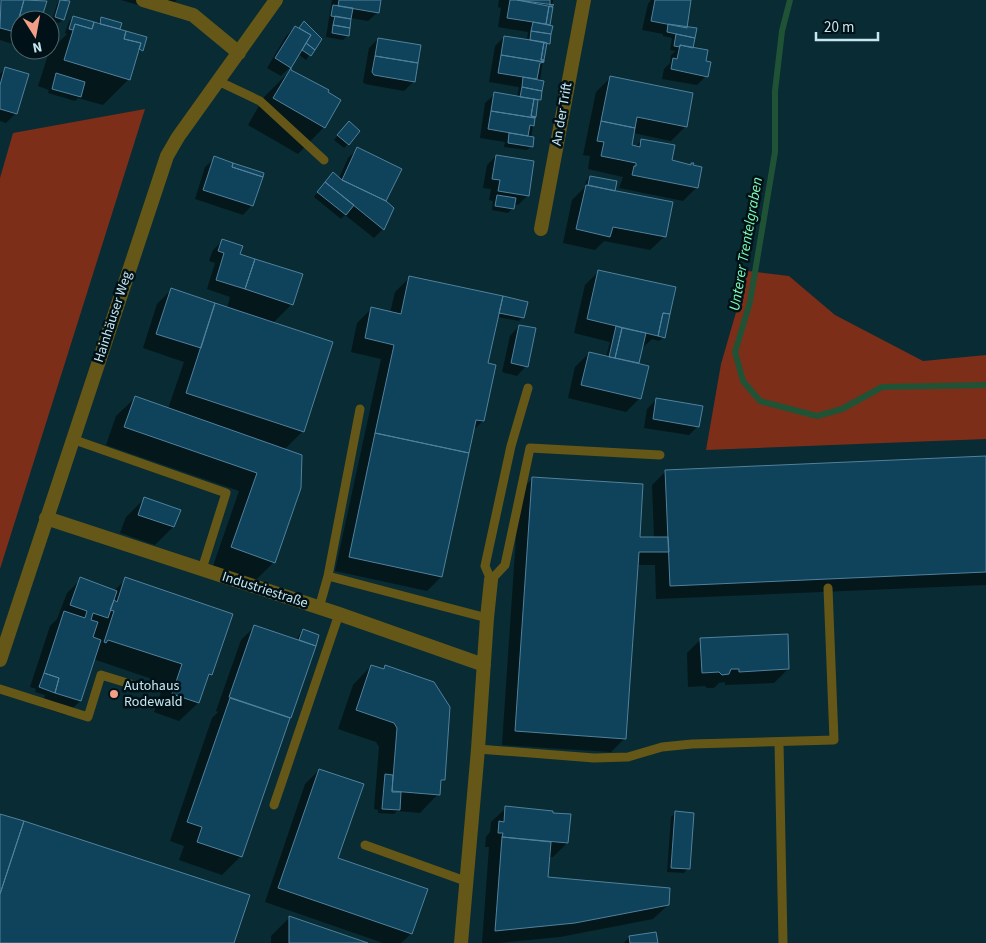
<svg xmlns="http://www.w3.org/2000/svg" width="986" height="943" font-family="'Source Sans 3',sans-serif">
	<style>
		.green { fill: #7c2e19 }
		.shadow { fill: #0007 }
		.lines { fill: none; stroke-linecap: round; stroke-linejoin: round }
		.stream { stroke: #205336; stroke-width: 6 }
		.building { fill: #0f425b; stroke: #51819d }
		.service { stroke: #655717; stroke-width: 9 }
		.minor { stroke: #655717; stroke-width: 14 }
		.poi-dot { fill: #f49e87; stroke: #001218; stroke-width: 2 }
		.labels { text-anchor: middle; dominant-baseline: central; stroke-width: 5; stroke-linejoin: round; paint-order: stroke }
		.street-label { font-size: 14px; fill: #c8e6ef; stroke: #001218 }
		.poi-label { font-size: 14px; fill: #c8e6ef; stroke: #001218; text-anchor: start }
		.water-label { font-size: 15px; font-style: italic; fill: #80feb4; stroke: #001218 }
	</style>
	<rect width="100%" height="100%" fill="#092b33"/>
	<path class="green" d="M145,109L0,569V178L13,133Z
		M748,271L789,276L835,315L923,361L986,355V439L706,450L721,364Z"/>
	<path class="shadow" d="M0,0H38L45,2L41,18L44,14L53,17L57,4L61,0L68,2L63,19L59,23L50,20H20V46L0,40Z
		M121,0H177L162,12Z
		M332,0H380L378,12L368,21L350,18L347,36L343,40L326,37Z
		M499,0H553L552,5L550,7L552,8L549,26V43L545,46L540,81L539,99L537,102L531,138L532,146L527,150L504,147L505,142L480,138L485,103L495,94L517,97L519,87L489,82L495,46L504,37L527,41L528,32L498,27L501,8L498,7Z
		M651,0H685V30L695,29L692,48L705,62L706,76L697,85L662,79L664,69L670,63L671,55L676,51L670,50L672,38L663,36V34L642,30L648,4Z
		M73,17L97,23L102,19L120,24L118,30L141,50L137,54L129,79L103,105L78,98L75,101L48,93L49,90L38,86L49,52L67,34L65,33L69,21Z
		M304,23L320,39L306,60L298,54L290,67L281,76L267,68L286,36L295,27L298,29Z
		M378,39L414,81L404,91L365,84L363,82L369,48Z
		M6,68L16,113L6,123L0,121V74Z
		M290,71L324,127L298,154L248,125L264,97Z
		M610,78L686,126L671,141L633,133L630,146L635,147L642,140L670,161L697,187L683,201L619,188L623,177L588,169L590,156L583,155L596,92Z
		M345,127L348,144L344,148L334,140Z
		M358,149L385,202L383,229L374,238L345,215L341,219L314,197L324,183L339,178L348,158Z
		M496,156L533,162L527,196L518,205L513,204L512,209L508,213L492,210L493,201L489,200L491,189L483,188L487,165Z
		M215,158L252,205L243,215L195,199L205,167Z
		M590,177L614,192L665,236L650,250L604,241L595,250L563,243L572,200L585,187L586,181Z
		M222,241L292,304L273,323L303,431L284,450L274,562L255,581L213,566L239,491L106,445L116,416L135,398L168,409L184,362L143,348L157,304L171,290L227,308L230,297L207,289L215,263L209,261L213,250Z
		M599,271L664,337L659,341L652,339L641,349L636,364L640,398L626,412L568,398L575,367L589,353L606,357L610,342L574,333L585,285Z
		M409,278L523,317L519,321L497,317L487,364L483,421L472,431L441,577L427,591L335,571L381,359L351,352L357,323L371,309L390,313L395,292Z
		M519,326L526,366L517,376L502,372L510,336Z
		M657,399L698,426L689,435L644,428L647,409Z
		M986,457V585L656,599L655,565H637L625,738L611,752L502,745L519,492L533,478L638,538H654L652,485L666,471Z
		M145,498L173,527L155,545L120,533L126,517Z
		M81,579L114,591L126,579L211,674L205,680L198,703L179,721L154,712L164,683L93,659L80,701L66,715L41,707L45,695L35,692L36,689L30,687L50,626L57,619L67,593Z
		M255,626L297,640L299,635L303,631L317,636L240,857L222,875L179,860L184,846L170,841L212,718L218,712L216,711L241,640Z
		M701,639L788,669L774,683L725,685V682L719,683L714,688H707L705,686L688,687L687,653Z
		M371,666L382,670L385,667L444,780L439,784L438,794L420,813L397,811L394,814L378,813V810L374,809L379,747L376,742L338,729L353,685Z
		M319,770L337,859L411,934L401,943H383L265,902L305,784Z
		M506,808L567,843L553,857H549L547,878L668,905L653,919L560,937L499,943H482L489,847H485L486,837L490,832L491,822Z
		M675,813L688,868L684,873L667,872L671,817Z
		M290,917L364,943H271V936Z
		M629,937L657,943H624Z"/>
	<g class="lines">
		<path class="stream" d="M790,0L782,31L775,91V152L750,302L735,352L743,381L760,401L817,416L842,409L882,387L986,385"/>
	</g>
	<path class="building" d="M1,0H24L15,32L0,28Z
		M24,0L47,1L41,20H20V34L15,32Z
		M60,0L70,1L64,20L55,17Z
		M339,0H381L379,13L338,6Z
		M510,0H517L553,7L549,6L546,24L507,18Z
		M517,0H550V5H554Z
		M655,0H691L687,28L651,21Z
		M333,5L353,8L351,19L331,16Z
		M549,6L553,7L550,25L546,24Z
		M73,16L94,22L92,29L75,24L73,30L69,29Z
		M335,16L351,19L350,28L333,25Z
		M101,17L122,23L120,29L100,24Z
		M304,21L322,39L315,50L306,43L311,35L299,28Z
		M94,22L126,31L124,39L141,43L130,80L64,60L75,24L92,29Z
		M533,22L553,26L551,34L531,31Z
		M668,24L697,28L695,38L667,32Z
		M333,25L350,28L349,36L332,33Z
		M295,26L311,35L291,68L275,58Z
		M126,31L147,37L143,51L139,49L141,43L124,39Z
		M531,31L551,34L550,44L530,40Z
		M676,34L695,38L693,48L680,45V47L674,46Z
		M504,36L544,42L541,60H544V62L501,55Z
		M378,38L421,45L418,63L375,56Z
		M544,42L547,43L544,60H541Z
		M306,43L315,50L311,56L302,50Z
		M680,45L708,50L706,61L711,62L708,77L671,69L673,58L677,59Z
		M501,55L544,62L540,63L537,79L523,77L498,73Z
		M375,56L418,63L415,82L374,75L372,72Z
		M5,67L29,74L17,114L0,109V85Z
		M291,68V70L329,90L328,92L341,100L325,128L273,98Z
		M56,73L85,82L81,97L52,89Z
		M610,76L693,93L687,127L637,117L635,128L601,121Z
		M523,77L544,81L542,91L522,87Z
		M522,87L542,91L541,100L520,97Z
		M494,92L534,99L531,116L536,117L535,118L491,111Z
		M534,99L538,100L536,117L531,116Z
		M491,111L535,118L534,126L530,125L528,136L488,129Z
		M349,121L360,131L349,145L337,135Z
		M601,121L635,128L632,145L640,147L641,139L675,145L672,160L691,165V163H694L693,165L702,167L698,188L632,175L634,166H636V163L601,156L604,142L597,141Z
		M509,133L534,137L533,147L508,143Z
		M357,147L402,169L386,201L342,180Z
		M496,155L534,161L529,196L498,191L500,180L492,179Z
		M214,156L233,163L232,167L263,177L253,206L203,190Z
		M233,163L264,173L263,177L232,167Z
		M333,172L342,180L386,201L394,208L384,230L325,182Z
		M590,176L617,181L615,191L588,185Z
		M325,182L354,205L346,215L317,192Z
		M586,185L673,202L666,237L613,227L610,237L576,229Z
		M497,195L516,198L514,209L495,206Z
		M222,239L243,246L240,254L255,259L245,289L216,280L224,253L218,251Z
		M255,259L303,274L293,305L245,289Z
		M598,270L676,287L670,314L663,313L658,336L587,319Z
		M409,276L503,296L488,363L496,365L484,421L476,420L469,453L375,433L394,345L365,338L371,307L401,314Z
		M171,288L215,303L201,348L156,334Z
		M503,296L528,302L524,318L499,313Z
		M215,303L333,342L304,432L186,393Z
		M663,313L670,314L665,338L658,336Z
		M519,325L536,328L528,367L511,363Z
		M616,326L622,328L615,358L609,357Z
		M622,328L646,333L639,363L615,358Z
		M589,352L649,366L641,399L581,385Z
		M135,396L302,455L301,488L275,563L231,547L257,473L124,427Z
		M656,398L703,406L699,427L653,419Z
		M375,433L469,453L442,577L349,557Z
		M986,456V572L670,586L665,470Z
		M532,477L643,484L640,537H668L669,552H639L626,739L515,731Z
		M144,497L181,510L174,527L138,515Z
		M80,577L117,591L108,618L93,613L91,620L98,622L93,637L101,640L81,701L55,693L59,678L44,673L64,611L85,618L87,611L70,605Z
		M125,577L233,614L212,675L209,674L199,703L172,694L182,664L108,640L106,643L104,642L114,611L110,610L114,600L117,602Z
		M254,625L316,646L291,718L229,697Z
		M303,629L319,635L316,646L299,640Z
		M788,634L789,669L739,672V669H731L729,674L722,675L719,672L702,673L700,638Z
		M371,665L384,669L385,665L434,682L450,707L445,780H441L440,795L392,791L397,728L394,723L356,710Z
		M44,673L59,678L55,693L39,687Z
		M230,698L290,718L242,857L197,842L202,827L187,822Z
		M319,769L364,784L338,858L428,889L412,934L278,888Z
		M385,774L393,775L392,792H401L400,810L382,809Z
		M505,806L553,811V813L571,814L568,843L502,837L503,833H498L499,821L504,822Z
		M675,811L694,813L690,869L671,868Z
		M0,814L24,821L0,894Z
		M24,821L250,895L234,943H0V894Z
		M502,837L551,842L548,877L670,888L669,905L575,923L495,931Z
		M289,916L368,943H289Z
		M656,932L658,943H630L629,936Z"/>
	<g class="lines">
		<path class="service" d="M218,81L260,101L324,160
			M528,388L511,446L485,566L491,580L505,565L530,448L660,455
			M72,439L226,493L202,569
			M328,576L487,618
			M319,608L328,576L360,409
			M0,689L88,717L101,675L137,686
			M779,742L783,943
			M478,749L594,758L628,757L662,747L692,744L834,740L828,588
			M274,805L339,614
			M365,845L468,882"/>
		<path class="minor" d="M143,0L193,15L239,53
			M541,229L584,0
			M46,518L339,614L484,665
			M0,660L167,156L178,137L276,0
			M461,943L478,749L487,618L491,580"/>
	</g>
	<circle class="poi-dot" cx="114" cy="694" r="5"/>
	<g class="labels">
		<g class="street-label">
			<text transform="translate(562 114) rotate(-80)">An der Trift</text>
			<text transform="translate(113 317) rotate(-72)">Hainhäuser Weg</text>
			<text transform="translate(265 590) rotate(18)">Industriestraße</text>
		</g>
		<g class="poi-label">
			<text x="124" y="686">Autohaus<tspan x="124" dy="16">Rodewald</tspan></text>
		</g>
		<g class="water-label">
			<text transform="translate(746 244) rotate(-80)">Unterer Trentelgraben</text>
		</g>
	</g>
	<g transform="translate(35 35) rotate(169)"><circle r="24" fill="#001218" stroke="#50676e"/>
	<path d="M0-4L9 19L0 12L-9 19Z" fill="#f49e87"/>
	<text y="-8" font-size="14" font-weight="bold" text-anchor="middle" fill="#c8e6ef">N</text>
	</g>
	<path d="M816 32v8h62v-8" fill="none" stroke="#c8e6ef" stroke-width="2.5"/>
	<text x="824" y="32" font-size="15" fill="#c8e6ef" stroke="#001218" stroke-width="4" paint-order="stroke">20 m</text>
</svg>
